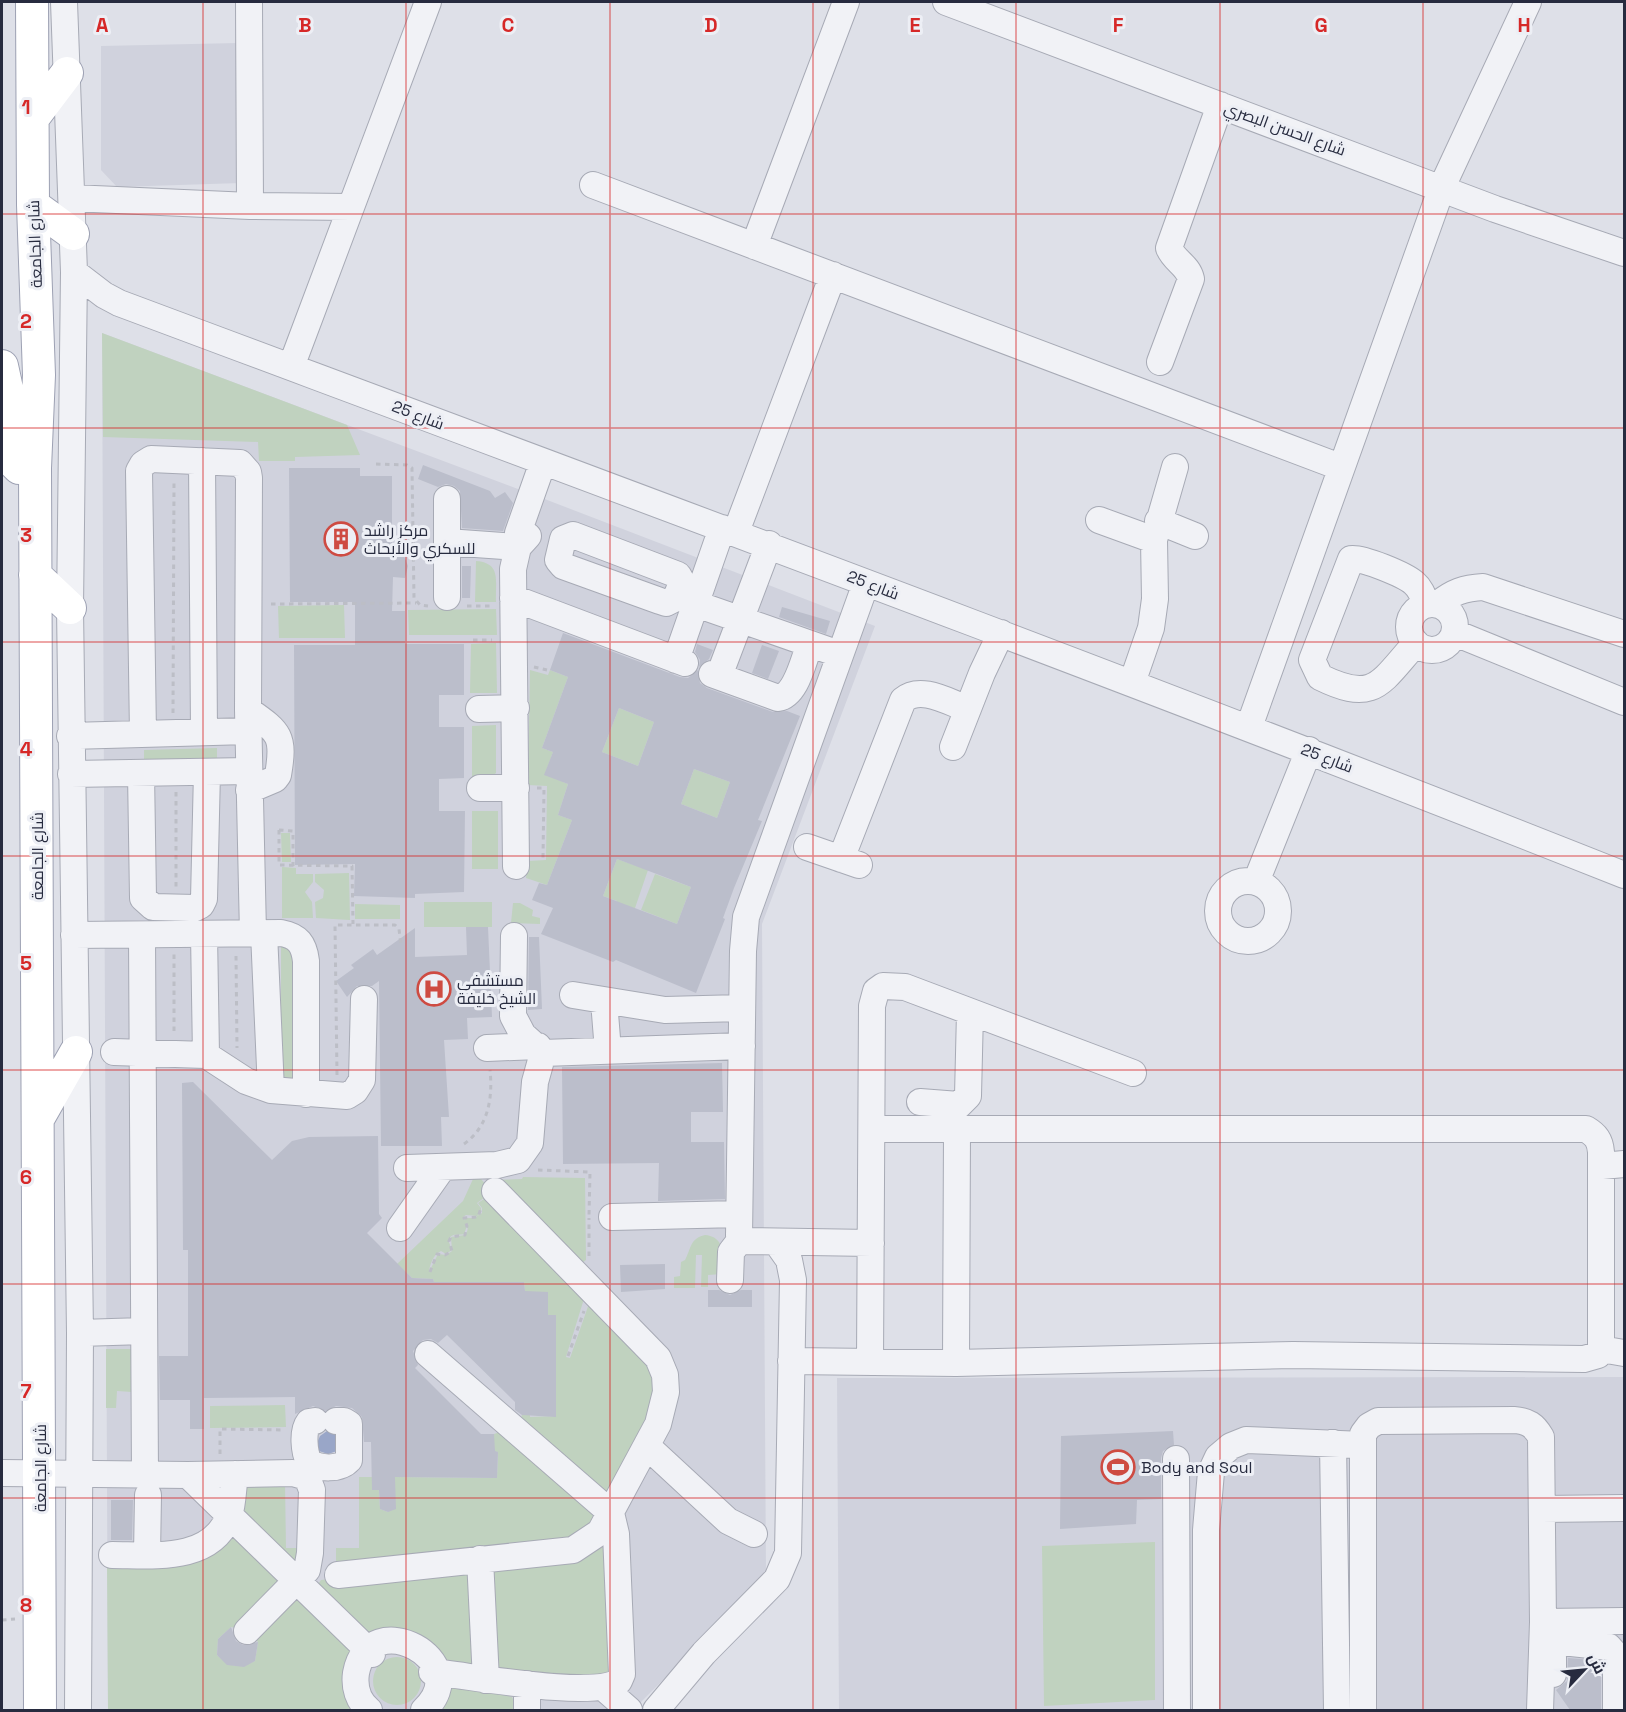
<svg xmlns="http://www.w3.org/2000/svg" width="1626" height="1712" font-family="'Space Grotesk',Cairo,sans-serif">
	<style>
		.built { fill: #d0d2dd }
		.green { fill: #c0d2bf }
		.water { fill: #99a6c8 }
		.building { fill: #bbbecb; fill-rule: evenodd }
		.lines { fill: none; stroke-linecap: round; stroke-linejoin: round }
		.minor-casing { stroke: #a7aab5; stroke-width: 28 }
		.major-casing { stroke: #9da1b3; stroke-width: 34 }
		.path { stroke: #bcbec6; stroke-width: 3; stroke-dasharray: 4.5 4.5; stroke-linecap: butt }
		.minor { stroke: #f1f2f6; stroke-width: 26 }
		.major { stroke: #fff; stroke-width: 32 }
		.grid { fill: none; stroke: #d62828; stroke-width: 1.5; stroke-opacity: 0.55 }
		.labels { text-anchor: middle; dominant-baseline: central; stroke-width: 6; stroke-linejoin: round; paint-order: stroke }
		.street-label { font-size: 16px; fill: #272b3f; stroke: #edeff5 }
		.poi-label { font-size: 16px; fill: #272b3f; stroke: #edeff5; text-anchor: start }
		.grid-label { font-size: 20px; text-anchor: middle; font-weight: bold; fill: #d62828; stroke: #edeff5; stroke-width: 6; stroke-linejoin: round; paint-order: stroke }
	</style>
	<rect width="100%" height="100%" fill="#dee0e8"/>
	<path class="built" d="M238,43L241,183L117,187L101,170V46Z
		M102,333L542,498L875,626L762,924L766,1577L633,1710H108Z
		M1624,1377V1710H839L837,1378Z"/>
	<path class="green" d="M102,333L347,425L360,455L295,457V461H259L258,442L103,437Z
		M476,561C502,563 495,581 496,602H475Z
		M344,605L345,638H279L278,606Z
		M496,609L497,635H409L408,610Z
		M496,643L497,693H470L471,644Z
		M530,670L548,675L550,670L568,677L542,748L553,752L545,774L568,784L558,815L572,820L547,885L526,878L528,861L546,860L547,786L528,785Z
		M619,708L654,722L638,766L602,752Z
		M496,725V773L491,777H472V726Z
		M217,748V761L144,762V750Z
		M694,769L730,782L717,818L681,804Z
		M472,811H498V869H472Z
		M281,833H290L291,862H282Z
		M617,859L648,870L634,911L616,905L617,901L603,896Z
		M282,867L296,868V874H313V882L305,892L312,902L313,918H282Z
		M349,873L350,920L316,918L315,902L323,898L324,890L315,882V874Z
		M655,874L691,887L677,924L641,910Z
		M424,902H492V927H424Z
		M513,903H520L533,910L532,916L540,918V924L511,923Z
		M355,904L400,905V919H355Z
		M281,945L293,947L294,1078L291,1080L281,1075Z
		M523,1177L585,1178L586,1260L575,1268L490,1180L522,1179Z
		M473,1179H481L492,1192L477,1203L481,1208V1213L477,1216L466,1215L463,1217L467,1226L464,1234C456,1236 453,1232 448,1240L452,1250L446,1254L441,1251C433,1255 430,1264 429,1272L438,1254L446,1255L452,1251L451,1237L465,1235C471,1227 465,1225 464,1218H474L482,1213V1208L478,1203L493,1193L587,1289L566,1357L570,1358L592,1295L651,1354L662,1396L613,1499L519,1428L523,1410H530V1417L556,1416V1315H548L525,1291L524,1282H434L433,1279L412,1278L397,1264L463,1201Z
		M705,1235C727,1237 722,1258 722,1274L708,1275V1287H701L702,1255H696L695,1288H674V1277L680,1276L681,1262L685,1260C691,1249 690,1238 705,1235Z
		M106,1349H133L132,1392L117,1391L116,1408H106Z
		M285,1405L286,1427L210,1428V1406Z
		M509,1429L598,1506L593,1534L336,1571V1548H359V1477H378L380,1509L388,1512L395,1477L497,1478L498,1452L489,1451L494,1444V1434Z
		M285,1481L286,1548H304L295,1565L240,1516L245,1484Z
		M235,1531L290,1584L244,1630L231,1627L218,1639L217,1655C229,1667 239,1669 255,1661L258,1642L249,1633L293,1589L360,1655L364,1710H108L107,1562L207,1557Z
		M604,1531L618,1676L490,1674V1564Z
		M1155,1542V1700L1044,1706L1042,1546Z
		M464,1564L468,1565L481,1671L371,1645L316,1587L321,1580Z
		M373 1681a24 24 0 1 1 48 0a24 24 0 1 1-48 0Z
		M439,1681L512,1697L518,1710H429Z"/>
	<path class="water" d="M327,1431L336,1434L337,1451L328,1454L319,1451L317,1443L320,1436Z"/>
	<path class="building" d="M423,465L490,491L495,498L505,492L513,503L503,531L462,528L460,491L454,486L446,484L438,487L418,479Z
		M289,468H360V476H392V554L403,553L408,566L405,578L393,577L392,611H405V644H464V695H439V727H464V778L439,779V811H465L464,892L415,894V898L354,896L355,864L295,865L294,645H355V602H290Z
		M462,566H471L470,598H462Z
		M782,607L830,621L826,634L779,617Z
		M563,633L680,677L688,678L698,670L700,683L707,688L773,712L787,711L800,716L758,820L762,821L734,888L723,918L725,919L696,993L616,960L613,962L541,934L553,908L532,900L539,883L547,885L572,820L558,815L568,784L544,775L553,752L542,748L568,677L550,670ZM619,708L654,722L638,766L602,752ZM694,769L730,782L717,818L681,804ZM617,859L691,887L677,924L603,896Z
		M697,644L713,650L709,659L699,667L700,660L695,652Z
		M762,645L779,651L768,679L752,673Z
		M466,927H488L492,1017L467,1018L468,1039L444,1040L449,1117H441L442,1146H381L379,981L372,986H357L347,997L336,981L354,968L351,965L373,949L377,955L415,928V957L467,955Z
		M529,937H539L542,1009L528,1010Z
		M722,1063L723,1112H691V1142H724L725,1199L658,1201L659,1163L563,1164L562,1067Z
		M193,1082L272,1160L292,1141L309,1137L378,1136L379,1214L382,1218L367,1233L412,1278L433,1279L434,1282H524L525,1291L548,1292V1315H556V1417L522,1415L515,1410V1402L447,1335L438,1343L431,1339L423,1340L413,1351L418,1365L415,1368L481,1434H494L495,1451L498,1452L497,1478L395,1477L396,1509L388,1512L380,1509L379,1490H372L371,1442H364L362,1417L352,1408L336,1406L326,1411L313,1406L295,1414V1397L204,1398V1429H190V1400H160L159,1356H188V1250H183L182,1083Z
		M665,1264V1289L621,1292L620,1265Z
		M708,1290H719L730,1295L741,1290H752V1307H708Z
		M1173,1431L1174,1445L1163,1451L1161,1458V1499L1137,1500L1136,1524L1060,1529L1061,1436Z
		M111,1500H133L132,1540H111Z
		M231,1627L236,1641L243,1645L258,1642L255,1661L244,1667L227,1665L217,1655L218,1639Z
		M1568,1658L1594,1660L1601,1669V1710H1570L1556,1690L1567,1681Z"/>
	<g class="lines">
		<g class="minor-casing">
			<path id="minor" d="M64,2L74,272L70,608L80,1333L78,1710
				M249,2L250,206
				M946,2L1495,209L1624,253
				M593,185L1340,467
				M72,198L250,206L351,207
				M754,246L846,2
				M74,272L104,295L119,303C622,491 1125,677 1624,875
				M1160,362L1191,279C1188,265 1174,261 1169,248L1220,105
				M291,367L428,2
				M202,461L204,732
				M1099,520L1154,540
				M1158,521L1195,536
				M736,532L833,275
				M573,535L678,575L682,582L676,598L666,603L660,601L563,566L558,560L563,539Z
				M447,542L518,547L528,536
				M866,583L746,917L743,951L739,1236L743,1241L871,1243
				M447,597V499
				M513,598L685,663
				M696,604L839,654
				M1438,604C1453,592 1464,588 1483,587L1624,634
				M1409 627a23 23 0 1 1 46 0a23 23 0 1 1-46 0Z
				M1455,633L1624,702
				M1416,643C1380,683 1375,704 1320,677L1312,660L1351,559C1362,557 1405,575 1414,583C1421,589 1423,596 1426,604
				M676,660L722,528
				M712,674L778,698C797,695 803,660 810,644
				M719,676L769,544
				M1132,683L1151,628L1155,599L1154,540L1175,467
				M479,709L516,708
				M248,710C279,732 285,735 278,775L275,779L249,790
				M1249,727L1442,187L1528,2
				M143,734L139,471L143,464L151,459L240,463L248,472L249,478L248,710L253,933
				M70,736L248,731
				M953,747L982,673L1001,633
				M141,773L143,898L153,907L195,908L201,905L204,899L207,772
				M71,774L249,771
				M480,788H516
				M807,847L859,865
				M841,859L903,700C921,685 948,702 968,709
				M516,866L513,569L518,547V533L543,462
				M1218 911a30 30 0 1 1 60 0a30 30 0 1 1-60 0Z
				M1256,882L1309,750
				M264,933L271,1090
				M204,934L206,1055
				M74,935L281,933C298,936 304,944 306,961V1094
				M142,935L145,1475
				M573,995L665,1010L742,1008
				M604,1001L608,1051
				M487,1048L538,1046
				M114,1052L206,1055L246,1081L271,1090L347,1096L355,1091L362,1080L364,999
				M543,1053L742,1046
				M920,1102L959,1105L968,1096L970,1012
				M1602,1166L1624,1164
				M407,1168L497,1165L518,1160L530,1143L535,1082L543,1053L523,1035L513,1016L514,936
				M612,1217L739,1214
				M400,1228L443,1167
				M730,1280L731,1252L741,1239
				M80,1333L144,1331
				M1601,1349L1624,1353
				M428,1354L611,1513L616,1534L622,1674L619,1681C595,1700 467,1675 432,1672
				M791,1361L956,1363L1293,1355L1584,1359L1598,1355L1601,1349V1152C1600,1140 1596,1135 1586,1129H872
				M870,1361L872,1006L876,991L883,986L905,987L1133,1073
				M956,1363L957,1131
				M315,1421L309,1422C302,1431 304,1452 309,1462C319,1469 340,1470 349,1460V1424L344,1421H336
				M1333,1443L1337,1710
				M648,1447L728,1521L754,1534
				M1176,1459L1177,1710
				M2,1473L188,1475L293,1473L307,1477L312,1490L310,1553L307,1570L247,1631
				M188,1475L372,1654
				M1542,1509L1624,1508
				M112,1555C152,1555 211,1563 229,1516C233,1504 233,1487 235,1474
				M147,1555L148,1495
				M480,1559L486,1680
				M338,1575L573,1550L600,1532L658,1424L666,1392L665,1375L658,1358L495,1191
				M1543,1622L1624,1621
				M1553,1674V1654L1557,1644L1562,1642L1609,1647L1616,1655V1710
				M604,1688L629,1710
				M369,1710C358,1701 354,1687 356,1673C369,1603 477,1661 424,1710
				M527,1710V1684
				M656,1710L704,1653L777,1579L788,1553L793,1280L789,1260L777,1243
				M1206,1710V1530L1211,1472L1218,1457L1231,1446L1246,1440L1363,1445
				M1363,1710V1434L1369,1426L1378,1421L1514,1420C1528,1421 1534,1425 1541,1437L1543,1622L1540,1710"/>
		</g>
		<g class="major-casing">
			<path id="major" d="M32,2L33,205L39,375L35,468L40,1710
				M33,118L67,73
				M33,205L73,234
				M2,366L7,389L9,458L19,468H35
				M35,575L70,608
				M39,1117L76,1052"/>
		</g>
		<path class="path" d="M376,464L407,465L412,468L414,598L420,605L428,606
			M271,604L416,603
			M467,606H491
			M473,640H492
			M534,667L547,670
			M173,713L174,483
			M537,788H544L543,858H539
			M176,792V888
			M279,830V865L352,866L353,924
			M279,830L293,831V866
			M236,956L237,1048
			M174,1031V954
			M337,1075L335,925H395L399,929L401,946
			M464,1144C488,1127 493,1099 490,1070
			M538,1170L590,1172L589,1216
			M589,1256V1218
			M430,1272L437,1254L445,1255L452,1251L449,1241L451,1237L465,1235L467,1226L464,1218L478,1217L481,1208
			M568,1356L584,1311
			M220,1454V1429L285,1430
			M2,1620L15,1619"/>
		<use href="#minor" class="minor"/>
		<use href="#major" class="major"/>
	</g>
	<path class="grid" d="M203,2V1710M406,2V1710M610,2V1710M813,2V1710M1016,2V1710M1220,2V1710M1423,2V1710M2,214H1624M2,428H1624M2,642H1624M2,856H1624M2,1070H1624M2,1284H1624M2,1498H1624"/>
	<defs>
		<g id="building-ring" transform="scale(1.725)"><circle r="9.5" fill="#edeff5" stroke="#ce4b42" stroke-width="1.5"/><path d="M-4-6H4V6H1V3H-1V6H-4ZM-2.5-4.3h1.7v1.8h-1.7ZM.8-4.3h1.7v1.8H.8ZM-2.5-1h1.7V.8h-1.7ZM.8-1h1.7V.8H.8Z" fill="#ce4b42"/></g>
		<g id="hospital-ring" transform="scale(1.725)"><circle r="9.5" fill="#edeff5" stroke="#ce4b42" stroke-width="1.5"/><path d="M-5-5h3v3.5h4V-5h3V5h-3V1.5h-4V5h-3Z" fill="#ce4b42"/></g>
		<g id="stadium-ring" transform="scale(1.725)"><circle r="9.5" fill="#edeff5" stroke="#ce4b42" stroke-width="1.5"/><path d="M0-5a6.5 5 0 1 0 0 10a6.5 5 0 1 0 0-10ZM-3.5-1.8h7v3.6h-7Z" fill="#ce4b42"/></g>
	</defs>
	<g fill-rule="evenodd">
		<use href="#building-ring" x="341" y="539"/>
		<use href="#hospital-ring" x="434" y="989"/>
		<use href="#stadium-ring" x="1118" y="1467"/>
	</g>
	<g class="labels">
		<g class="street-label">
			<text transform="translate(1285 129) rotate(20)">شارع الحسن البصري</text>
			<text transform="translate(35 244) rotate(-92)">شارع الجامعة</text>
			<text transform="translate(418 415) rotate(21)">شارع 25</text>
			<text transform="translate(873 585) rotate(21)">شارع 25</text>
			<text transform="translate(1327 758) rotate(21)">شارع 25</text>
			<text transform="translate(37 856) rotate(-90)">شارع الجامعة</text>
			<text transform="translate(40 1468) rotate(-90)">شارع الجامعة</text>
		</g>
		<g class="poi-label">
			<text x="364" y="530">مركز راشد<tspan x="364" dy="18">للسكري والأبحاث</tspan></text>
			<text x="457" y="980">مستشفى<tspan x="457" dy="18">الشيخ خليفة</tspan></text>
			<text x="1141" y="1467">Body and Soul</text>
		</g>
	</g>
	<g class="grid-label">
		<text x="102" y="32">A</text>
		<text x="305" y="32">B</text>
		<text x="508" y="32">C</text>
		<text x="711" y="32">D</text>
		<text x="915" y="32">E</text>
		<text x="1118" y="32">F</text>
		<text x="1321" y="32">G</text>
		<text x="1524" y="32">H</text>
		<text x="26" y="114">1</text>
		<text x="26" y="328">2</text>
		<text x="26" y="542">3</text>
		<text x="26" y="756">4</text>
		<text x="26" y="970">5</text>
		<text x="26" y="1184">6</text>
		<text x="26" y="1398">7</text>
		<text x="26" y="1612">8</text>
	</g>
	<rect width="1626" height="1712" fill="none" stroke="#272b3f" stroke-width="6"/>
	<g transform="translate(1584 1670) rotate(64)" stroke="#edeff5" stroke-width="4.5" paint-order="stroke">
	<path d="M0-4.5L10 22L0 15L-10 22Z" fill="#272b3f"/>
	<text y="-9" font-size="16" font-weight="bold" text-anchor="middle" fill="#272b3f">ش</text>
	</g>
</svg>
